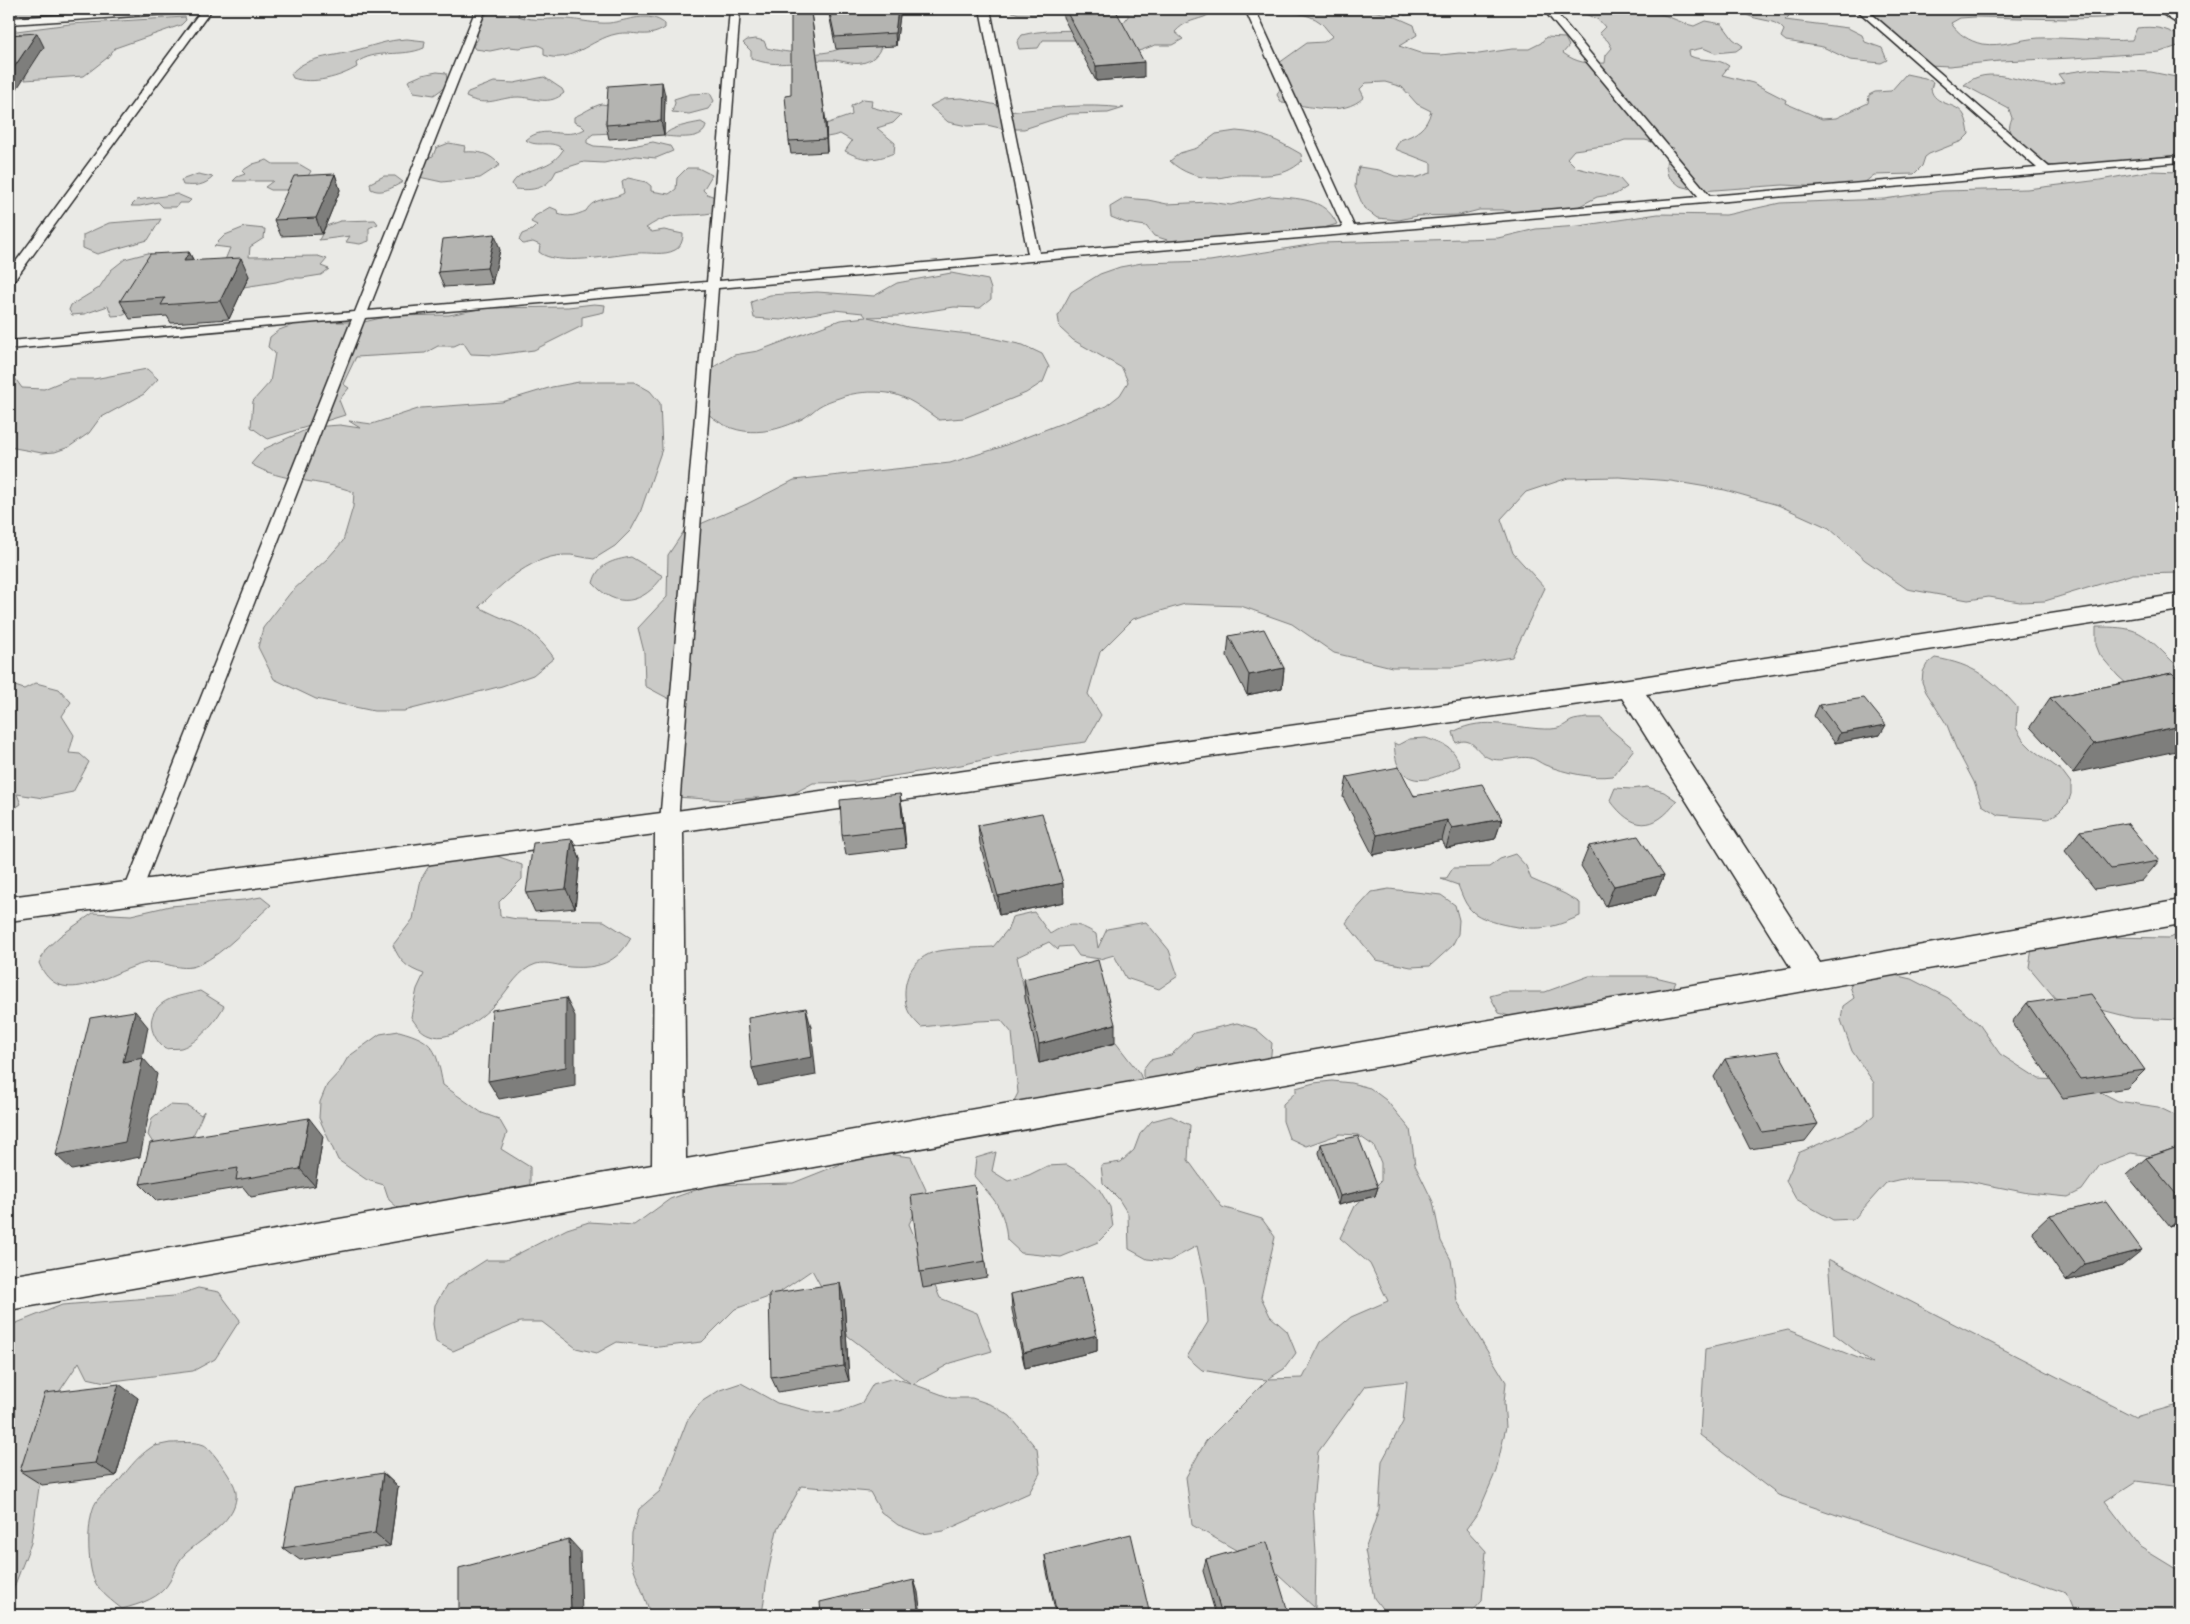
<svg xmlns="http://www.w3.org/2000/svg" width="2190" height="1624" font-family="Delius,sans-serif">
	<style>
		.green { fill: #cacac7; stroke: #7a7a79 }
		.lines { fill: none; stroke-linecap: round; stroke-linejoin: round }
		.service-casing { stroke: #2b2b2b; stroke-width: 3 }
		.minor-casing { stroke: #2b2b2b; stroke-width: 3 }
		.service { fill: #f6f6f2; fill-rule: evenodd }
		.minor { fill: #f6f6f2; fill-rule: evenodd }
		.wall { fill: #9b9b98; stroke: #2b2b2b }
		.shaded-wall { fill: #7e7e7c; stroke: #2b2b2b }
		.building { fill: #b4b4b1; stroke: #2b2b2b }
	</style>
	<rect width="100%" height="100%" fill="#eaeae6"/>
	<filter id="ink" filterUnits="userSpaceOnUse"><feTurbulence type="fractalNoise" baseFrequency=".02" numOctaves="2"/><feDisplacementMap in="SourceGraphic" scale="10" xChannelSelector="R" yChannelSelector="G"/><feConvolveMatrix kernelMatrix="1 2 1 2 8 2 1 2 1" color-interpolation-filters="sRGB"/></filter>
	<g filter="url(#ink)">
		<path class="green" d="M9,9H128L99,15L9,21Z
			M497,9H512L519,13L518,16C535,22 550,18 567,19C581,20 596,24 609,23C627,21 649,10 665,24V28C646,40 634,30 616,34C591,39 570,65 544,55V48L538,45L519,48L509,47L490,51L475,49L473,46L478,39L477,32C485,20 481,14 497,9Z
			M1003,9H1218C1213,11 1209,15 1204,17C1192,21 1184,22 1175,32L1183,39L1172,45H1155L1142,50L1126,54L1079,40H1043L1038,48L1019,49L1017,42L1022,35C1041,30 1058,31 1077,30C1093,29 1109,26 1124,22L1129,15L1019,14Z
			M1274,9H1338L1349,13L1366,10L1389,14L1414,25L1417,35L1399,46L1423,54L1441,55L1459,53L1479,54L1512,49H1529L1541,43L1546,37L1565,38L1569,46L1563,53C1577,63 1588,64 1605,63L1606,55L1612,48L1608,41L1599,33L1605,27L1599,20L1585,14L1583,9H1628L1636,13C1662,9 1670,20 1694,26L1705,21L1722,24L1733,39L1743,46L1736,51L1715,53L1703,48L1689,51L1690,56C1703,62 1717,57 1729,66L1722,75L1753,83L1786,100L1785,103L1822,119L1836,118L1868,103L1869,95L1875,92L1891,91L1906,74L1925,78L1933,82L1931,89C1934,106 1957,102 1964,115C1967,120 1968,128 1969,134L1962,141L1929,154L1925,157L1922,166L1914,174L1874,175L1864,183L1849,188L1783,185L1701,191L1680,186L1668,176L1666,166L1667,156L1674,148L1645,140H1625L1611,145L1574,150L1567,158L1577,168L1619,178L1627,187L1616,194L1597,197L1570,211L1526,214L1502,210H1479L1460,215L1417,216L1399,220L1377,218L1364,208L1355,187L1356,177L1359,167L1379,170L1395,176L1415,178L1431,173V163L1395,149L1400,140C1416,135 1427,128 1431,111L1417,104L1402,87L1385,82L1366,83L1360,89L1364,97C1342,118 1309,105 1282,103L1277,95L1285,79L1279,63L1307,43L1324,42L1333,36C1328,32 1325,26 1320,22C1309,13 1287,12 1274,9Z
			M1740,9H1780L1789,16L1785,20L1848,28L1862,35L1865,42L1882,48L1887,60L1881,63L1850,60L1823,47L1786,41L1781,37L1784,30C1775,16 1749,23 1740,9Z
			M1864,9H2181V14L2133,13L2104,18L2068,19L1975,17L1960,18L1951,23C1958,34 1969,41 1982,44C2002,47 2020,39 2039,38C2070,37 2101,42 2132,40L2137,28C2154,26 2166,28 2181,37V45L2160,52L2073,58L2000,61L1949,66L1929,65L1911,58L1878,18Z
			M185,17L186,20L181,25L115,48L107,58L84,76L25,80L28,65L9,67V32L70,24Z
			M407,39L425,41L424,48C401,58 376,48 356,63L357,67C341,77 312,85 293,78L291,74C305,56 334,57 353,51C373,46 386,40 407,39Z
			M756,39L764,41L767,48C786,53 828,58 844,46H881C879,55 871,61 862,63C851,65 842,60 832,60C804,59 777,70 751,58V51L743,43L747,40Z
			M2092,69L2151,72L2181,78V162C2157,162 2132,162 2108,163C2077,163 2037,176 2015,147C2008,138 2008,127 2012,118L2009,109L1964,85C1989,63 2021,84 2048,85C2054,86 2059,83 2064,82L2058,74Z
			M437,72L446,73L447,79L445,87L434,95L414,92L408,81L422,75Z
			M544,77L562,89L564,93C549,106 536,98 519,97C498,97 488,108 466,97L468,92L494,82L514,83Z
			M710,93L714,101L708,109L689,114L672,112L675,103L674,99L690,94Z
			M962,98L997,105L1008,112C1046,108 1085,103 1124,108L1108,113L1070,114L1024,129H1004L987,125L967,126L948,122L930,106L944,99Z
			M863,99L872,100L871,107L901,115L893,123L877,128L895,143L894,153C874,161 865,161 845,151L852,141L840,134C821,140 807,138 787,133L801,126H820L852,115L851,106Z
			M601,104L609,105L619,111L606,119L605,123L612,125L613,133L593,134L587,139V143L594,146L622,148L653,142L670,146L673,151L656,158L636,156L604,163L584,162L556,171C548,189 533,191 515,189L512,184C523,165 549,173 563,150C553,138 537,149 526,140C545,123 564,141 585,129L581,125L574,122V117C584,113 591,107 601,104Z
			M701,122L706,125C705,141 676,137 664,136C669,127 691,124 701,122Z
			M1236,131C1265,133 1276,140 1301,154L1302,161C1282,180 1261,174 1236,175C1229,175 1223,178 1216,178C1200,179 1181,172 1170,161L1180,153L1197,148L1216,134Z
			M449,143L465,146L464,152C480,151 489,153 500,165L480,178L442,182L419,177L424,159L433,156L436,148Z
			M267,160L273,164H299L311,171L300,190H271L265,187L273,181H233L237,177L245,174L242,171L253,164Z
			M687,168H698L712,175L703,190L707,194L715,197L716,212C687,219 675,208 646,228L652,232L664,230L683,234C683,240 681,247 675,250C664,256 649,252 637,253C614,255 556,267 539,252L540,245L533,242L523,244L519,240L522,234L532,230L537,225L531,222L535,216L550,207L557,210L558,214C568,218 576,215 586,211C594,196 611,201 624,193L622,182L628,178L646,182L651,186V191L669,194L676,189L677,178Z
			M2150,171L2181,172V573L2133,574L2045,601L2020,602L1989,597L1968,600L1907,589L1865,560L1829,528L1778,505L1725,490L1671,481L1619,477L1568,478L1526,492L1501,519L1513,553L1545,588L1512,657L1453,667H1392L1334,653L1292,624L1241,606L1185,604L1133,619L1100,652L1088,694L1101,715L1086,742L1025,750L961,765L856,782L813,783L789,796L723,800L675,797L673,701L645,686L644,652L638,628L667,597L668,555L684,531L747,504L794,480L950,463L998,448L1106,406L1120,395L1128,382L1122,368L1073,340L1060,328L1058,316L1071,292L1100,274L1120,267L1142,263L1210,261L1321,243L1498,238L1536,229L1579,226L1658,214L1726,215L1780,203L1884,199L1941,191L2027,189L2100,180Z
			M198,174L213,177C204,186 196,186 183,185L181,180Z
			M384,176H395L403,182C393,187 382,195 371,189L370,183Z
			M177,194L191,200L188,203H179L176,207H163L158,202L140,206H131L137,200Z
			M1271,196C1298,199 1324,197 1337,224L1321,229L1174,242L1154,236L1146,226L1126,223L1111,217L1110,207L1125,198L1148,200L1167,204L1210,202L1231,205Z
			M161,219L148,240L97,254L83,248V235L109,223Z
			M375,220L378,224L369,228V241L360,244L346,242L350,236L319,240L326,226L340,221Z
			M245,227L265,229L264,238L250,247L249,257L318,256L327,259L321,266L329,269L321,275L302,278H290L276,282L237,288L225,260L230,248L214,246L225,235Z
			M148,253L156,256L134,309L124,315L112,316L108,306L84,314L72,315L69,310L71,305L99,288L111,270L125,259Z
			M951,273L988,280L991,289V299L980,308L954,307L898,316L868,317L908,327L977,335L1023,345L1042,354L1049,367L1043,382L1026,393L964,418L939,420C923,409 908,396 888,393C873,391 853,392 839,398C832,400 824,403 818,407C813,411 808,416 802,419C767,436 732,439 703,409L710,369L734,355L758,351L840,320L866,317L863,313L834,310L781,320L754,318L751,302L770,295L817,292L874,296L897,283Z
			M594,304L605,305L604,312L582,317V326L534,350L495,355L471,354L463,342L454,346H438L425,353L356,357L343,384L349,388L339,400L345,415L268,439L251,427L253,401L270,382L275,353L268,347L270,337L279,330L301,322H364L389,316L449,315L484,308L568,307Z
			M147,369L158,379L144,394L100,418L89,433L69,447L55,452L42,453L9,447V370L22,388L44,389L68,379H94Z
			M579,382H634L650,391L660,403L662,449L640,513L631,530L615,546L594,559C586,558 578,556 571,555C534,553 502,583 479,607C514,626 529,622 554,658L533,675L502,686L404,711H374L316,699L274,679L258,647L263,628L291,592L328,558L343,541L353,507L354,492C320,479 282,483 251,464L264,449L312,427L340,425L360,428L349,421L372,424L421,408L502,402L552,387Z
			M631,557L663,576C644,604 616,610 593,583C598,563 614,560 631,557Z
			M2096,627C2134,627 2140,629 2167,656C2172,661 2180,668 2181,675C2184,686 2181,719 2181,733L2118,676L2100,655L2096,645Z
			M1935,658C1974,664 1992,679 2017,707L2016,728L2023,740L2033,750L2062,771L2071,783V794L2068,803L2059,812L2048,819L1998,815L1982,805L1974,782L1956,748L1947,725L1926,692L1922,682L1923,672L1927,664Z
			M36,683L59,689L71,702L62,716L74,735L69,753L80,754L89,762L73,792L43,798L17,794L21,804L9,812V684L24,689Z
			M1586,718H1602L1610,729L1634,749L1613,776C1592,779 1566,773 1545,765C1540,763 1536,759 1531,758C1516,755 1500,765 1485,756C1476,750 1472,736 1456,743L1453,732C1486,714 1516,730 1551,729C1563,728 1562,726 1571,721C1575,719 1582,719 1586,718Z
			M1426,738C1445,745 1454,746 1460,766C1441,775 1413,791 1399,767C1395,761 1395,751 1394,743L1398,745L1409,739Z
			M1647,787L1664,792L1677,801C1654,832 1632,831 1610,800L1615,788L1632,789Z
			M1515,854L1526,866L1531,879L1565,894L1580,903V916C1570,920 1558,926 1547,927C1529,931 1487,924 1473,912C1465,905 1462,895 1458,885L1441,879H1446L1453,868L1489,867L1500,859Z
			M494,855L522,865V879L499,902L500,916L517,919L604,921L631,938C617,963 598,969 570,967C559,966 547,961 536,964C519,969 509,989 498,1001C485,1015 451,1044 430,1035C421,1032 416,1025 411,1017L417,989L424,974C407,968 400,962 393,945L413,919L421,879L429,866L443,856Z
			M1389,889L1441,895L1455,905L1459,920L1458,934L1452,946L1430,966L1411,967L1376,960L1346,923L1353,913L1372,892Z
			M261,897L271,905C248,925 227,952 198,965C180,973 162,959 146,963C112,970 60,1013 39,963L46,949L60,936L93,913L131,915L170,906L244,900Z
			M1034,912L1050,934C1069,922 1077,922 1096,934L1098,948L1107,929L1146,922L1169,950L1178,976L1159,989L1126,978L1114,955L1100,959L1079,956L1072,946L1059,947L1058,950L1049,942L1017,957L1040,1063L1116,1043L1140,1074L1145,1088L1012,1105L1018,1093L1012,1033L1001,1020L979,1021L921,1027C916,1022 909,1015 907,1008C900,983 911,957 938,951C956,948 975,948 993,947L1008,929L1012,917Z
			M2181,933V1020L2133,1018L2055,998L2029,967L2033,942L2100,937L2170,938Z
			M1873,970L1911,979L1948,998L1979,1024L2000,1054L2039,1079L2079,1081L2118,1101L2158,1107L2181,1118V1161L2131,1153L2100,1165L2082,1190L2068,1197L2028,1193L1963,1180L1903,1179L1886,1183L1854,1219L1833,1220L1796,1199L1786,1181L1798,1153L1861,1126L1874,1115V1083L1852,1051L1841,1020L1843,1006L1854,998L1850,986Z
			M1589,976H1651L1676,982L1670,994L1618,1003L1584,1002L1565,1005L1536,1020L1516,1018L1499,1013L1490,996L1505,992H1545Z
			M200,991L224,1006C216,1021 198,1043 181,1048C176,1049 170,1048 165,1049C147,1033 145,1010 170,999C179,995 190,994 200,991Z
			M1237,1023L1256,1029L1272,1043L1270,1065L1216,1073L1199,1067L1176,1090L1149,1084L1143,1076V1069L1150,1060L1171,1055L1194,1033Z
			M399,1031C436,1041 436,1050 443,1085L482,1113L499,1119L507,1133L501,1149L530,1167V1184L515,1198L414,1222L389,1200L384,1185L367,1180L338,1160L319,1118L320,1102L327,1085L340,1071L348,1057L380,1034Z
			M1332,1081L1351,1083L1370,1088L1386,1100L1410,1129L1415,1165L1433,1202L1441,1241L1451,1260L1457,1301L1506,1382L1504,1403L1506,1427L1496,1471L1479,1511L1466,1529L1486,1551L1482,1601L1469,1615H1387L1374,1598L1365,1550L1379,1509L1382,1461L1403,1422L1407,1381L1366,1386L1318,1452L1313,1502L1316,1554L1315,1608L1278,1574L1192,1525L1186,1477L1206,1441L1267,1380L1246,1378L1202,1370L1187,1357L1208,1322L1205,1282L1197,1246L1169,1261L1147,1259L1129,1249L1128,1214L1118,1198L1103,1183L1101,1165L1121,1162L1134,1150L1140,1134L1152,1121L1171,1116L1190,1125L1188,1160L1222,1207L1262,1219L1275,1237L1261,1297L1270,1316L1287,1331L1296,1353L1284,1369L1268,1379L1303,1378L1321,1342L1351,1317L1388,1301L1370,1264L1340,1238L1355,1206L1381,1181V1163L1374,1146L1358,1135L1340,1134L1306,1146L1289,1138L1283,1121V1104L1296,1092V1088L1314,1083Z
			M169,1105L188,1106L201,1115L204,1111C192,1139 190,1146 163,1159L148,1135L152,1118Z
			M871,1152L911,1157L926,1190L909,1224L940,1298L977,1313L992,1351L951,1363L913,1384L951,1398H972L992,1405L1010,1416L1037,1449L1040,1473L1029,1493L944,1531L922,1534L898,1525L881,1512L870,1492L801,1486L777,1530L767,1578L762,1615H651L631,1561L632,1533L639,1509L660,1491L687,1421L701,1402L720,1390L741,1383L777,1403L817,1413L839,1412L861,1404L873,1384L894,1378L910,1383L848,1336L812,1270L777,1294L735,1309L702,1342L659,1347L617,1342L597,1353L576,1348L542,1322H520L453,1351L436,1342L433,1324L435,1305L447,1285L486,1260H506L567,1229L589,1222L634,1225L670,1199L710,1185L793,1183Z
			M996,1152L992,1171L1008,1181L1029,1175L1047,1166L1067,1165L1084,1175L1099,1189L1110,1207L1113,1227L1098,1242L1061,1257L1021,1253L1007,1240C1004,1207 995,1201 974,1176L976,1158Z
			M1828,1259L2135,1417L2181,1404V1487L2136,1481L2105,1501L2140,1547L2181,1572V1615H2075L2066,1593L1778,1495L1700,1435L1705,1349L1788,1330L1873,1364L1834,1334Z
			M198,1288L219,1292L240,1320L215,1359L193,1371L105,1382L87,1378L79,1362L51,1404L31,1543L9,1600V1326L62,1305L174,1296Z
			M170,1443C181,1443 194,1441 204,1445C211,1448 233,1480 235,1488C238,1496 235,1507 230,1514C220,1530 199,1541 185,1554C177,1562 175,1571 170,1581C161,1598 140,1604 122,1609C112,1601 101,1593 95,1582C87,1566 86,1518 96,1502C101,1494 112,1489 119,1481C130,1467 140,1453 157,1444L155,1446Z"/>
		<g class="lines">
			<g class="service-casing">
				<path id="service" d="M162,9H212L13,282L9,283V271L200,12L9,24V18Z
					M476,9H486L368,311L707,282L730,9H740L719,281L1028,254L980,9H990L1039,253L1343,227L1245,9H1255L1354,226L1699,197L1543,9H1553L1710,196L2037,168L1856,9H1866L2049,167L2181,156V162L718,288L678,822L675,827L669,829L663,827L660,822L706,289L365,318L141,893L138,898L132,900L126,898L123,893L352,319L9,349V341L355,312Z
					M2155,9H2166L2181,19V26Z"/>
			</g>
			<g class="minor-casing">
				<path id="minor" d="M2181,594V610L1646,694L1820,963L2181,900V924L9,1310V1276L652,1165L655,834L9,921V897L669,812L1629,679ZM1622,698L1791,968L686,1159L683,831Z"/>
			</g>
			<use href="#service" class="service"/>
			<use href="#minor" class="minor"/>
		</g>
		<path class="wall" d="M828,9H899L900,15L896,46L836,49Z
			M1063,9H1115L1144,77L1096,81L1063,17Z
			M1399,9H1464V10L1404,15Z
			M665,95L664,135L609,139L606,125Z
			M826,122L827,152L791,154L789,141Z
			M335,174L340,190L322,234L281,236L274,220Z
			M500,250L492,284L444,287L438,272Z
			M189,252L194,261L249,276L229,319L171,323L167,316L130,319L120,301Z
			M1229,636L1284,668L1282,688L1247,695L1227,656Z
			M2172,673L2073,773L2030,727L2050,698Z
			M1819,705L1880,735L1835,743L1814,716Z
			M1347,777L1502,819L1495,839L1446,848L1442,840L1373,855L1343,797Z
			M900,794L903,814L906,848L846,855L842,835Z
			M978,825L1064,902L999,915L980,844Z
			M2080,831L2159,861L2142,881L2095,889L2065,851Z
			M572,839L580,859L575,908L535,912L526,893Z
			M1589,846L1664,875L1655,895L1606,906L1581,866Z
			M1024,979L1115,1043L1039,1063L1025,998Z
			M2027,1003L2145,1070L2127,1088L2063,1098L2012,1022Z
			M1725,1059L1818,1124L1805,1141L1750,1149L1714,1077Z
			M323,1136L315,1186L251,1197L243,1187L157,1201L140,1184Z
			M1321,1144L1378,1187L1375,1196L1338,1205L1319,1153Z
			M2181,1146V1223L2170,1227L2127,1175L2146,1158Z
			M974,1185L987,1277L923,1288L920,1272Z
			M2050,1215L2122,1266L2066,1281L2032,1232Z
			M1011,1294L1097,1335V1351L1025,1368L1012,1310Z
			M844,1299L849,1381L778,1392L771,1377Z
			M138,1398L116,1476L42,1485L20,1471Z
			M383,1473L398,1487L390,1546L300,1560L283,1548Z
			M1045,1555L1150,1615H1056L1046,1567Z
			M1206,1559L1289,1615H1216L1203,1571Z"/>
		<path class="shaded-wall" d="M898,9H899L900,15L896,46L895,33Z
			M811,13L826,122L827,152L826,139Z
			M37,33L44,47L9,101V75Z
			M1144,62V77L1096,81V66Z
			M662,82L665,95L664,135L661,121Z
			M335,174L340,190L322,234L316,218Z
			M495,234L500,250L492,284L487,268Z
			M189,252L198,270L184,261Z
			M241,258L249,276L229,319L220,301Z
			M1284,668L1282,688L1247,695L1249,675Z
			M1886,725L1880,735L1835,743L1840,733Z
			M2181,726V750L2073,773L2094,744Z
			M900,794L903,814L906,848L903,828Z
			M1502,819L1495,839L1446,848L1452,828Z
			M1447,820L1442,840L1373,855L1377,835Z
			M572,839L580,859L575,908L566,889Z
			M1664,875L1655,895L1606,906L1614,886Z
			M1063,883L1064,902L999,915L998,896Z
			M566,998L575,1016V1086L499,1099L488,1081Z
			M806,1008L811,1027L816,1075L758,1086L752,1068Z
			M135,1011L148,1027L138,1078L123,1062Z
			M1115,1024V1043L1039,1063V1044Z
			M143,1058L157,1074L140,1157L72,1170L56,1155Z
			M309,1118L323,1136L315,1186L300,1169Z
			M1378,1187L1375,1196L1338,1205L1340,1196Z
			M2181,1218V1223L2170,1227Z
			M2142,1250L2122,1266L2066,1281L2085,1264Z
			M840,1283L844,1299L849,1381L844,1366Z
			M1097,1335V1351L1025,1368L1023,1353Z
			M119,1384L138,1398L116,1476L95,1463Z
			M383,1473L398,1487L390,1546L375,1533Z
			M569,1539L580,1551L582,1615H571Z
			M914,1580L918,1592L921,1615H919Z"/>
		<path class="building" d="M829,9H898L895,33L835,37Z
			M1065,9H1115L1144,62L1096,66Z
			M811,13L824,110L826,139L789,141L785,96L791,95V14Z
			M37,33L9,75V35Z
			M662,82L661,121L606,125L608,86Z
			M335,174L316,218L274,220L294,176Z
			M495,234L487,268L438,272L443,239Z
			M189,252L184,261L241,258L220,301L161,305L165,298L120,301L150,254Z
			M1264,629L1284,668L1249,675L1229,636Z
			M2172,673L2181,682V726L2094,744L2050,698Z
			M1864,698L1886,725L1840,733L1819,705Z
			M1399,767L1414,796L1482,784L1502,819L1452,828L1447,820L1377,835L1347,777Z
			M900,794L903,828L842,835L840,800Z
			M1042,813L1063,883L998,896L978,825Z
			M2127,823L2159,861L2111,869L2080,831Z
			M1638,836L1664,875L1614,886L1589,846Z
			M572,839L566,889L526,893L533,843Z
			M1098,960L1115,1024L1039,1044L1024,979Z
			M2091,994L2145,1070L2080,1079L2027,1003Z
			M566,998V1067L488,1081L492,1010Z
			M806,1008L812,1057L752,1068L748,1018Z
			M135,1011L123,1062L143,1058L125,1142L56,1155L90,1018Z
			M1778,1051L1818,1124L1762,1132L1725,1059Z
			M309,1118L300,1169L236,1180L238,1168L140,1184L150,1143Z
			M1358,1136L1378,1187L1340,1196L1321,1144Z
			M2181,1146V1200L2146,1158Z
			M974,1185L985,1261L920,1272L911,1195Z
			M2106,1201L2142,1250L2085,1264L2050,1215Z
			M1082,1277L1097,1335L1023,1353L1011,1294Z
			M840,1283L844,1366L771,1377L769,1294Z
			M119,1384L95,1463L20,1471L45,1393Z
			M383,1473L375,1533L283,1548L294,1488Z
			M1131,1534L1150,1615H1057L1045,1555Z
			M569,1539L571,1615H459V1568Z
			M1267,1542L1289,1615H1222L1206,1559Z
			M914,1580L919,1615H821L820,1602Z"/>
	</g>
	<rect width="2190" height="1624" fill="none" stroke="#f6f6f2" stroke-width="30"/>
	<rect x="15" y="15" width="2160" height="1594" fill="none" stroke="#2b2b2b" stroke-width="2" filter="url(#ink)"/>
</svg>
